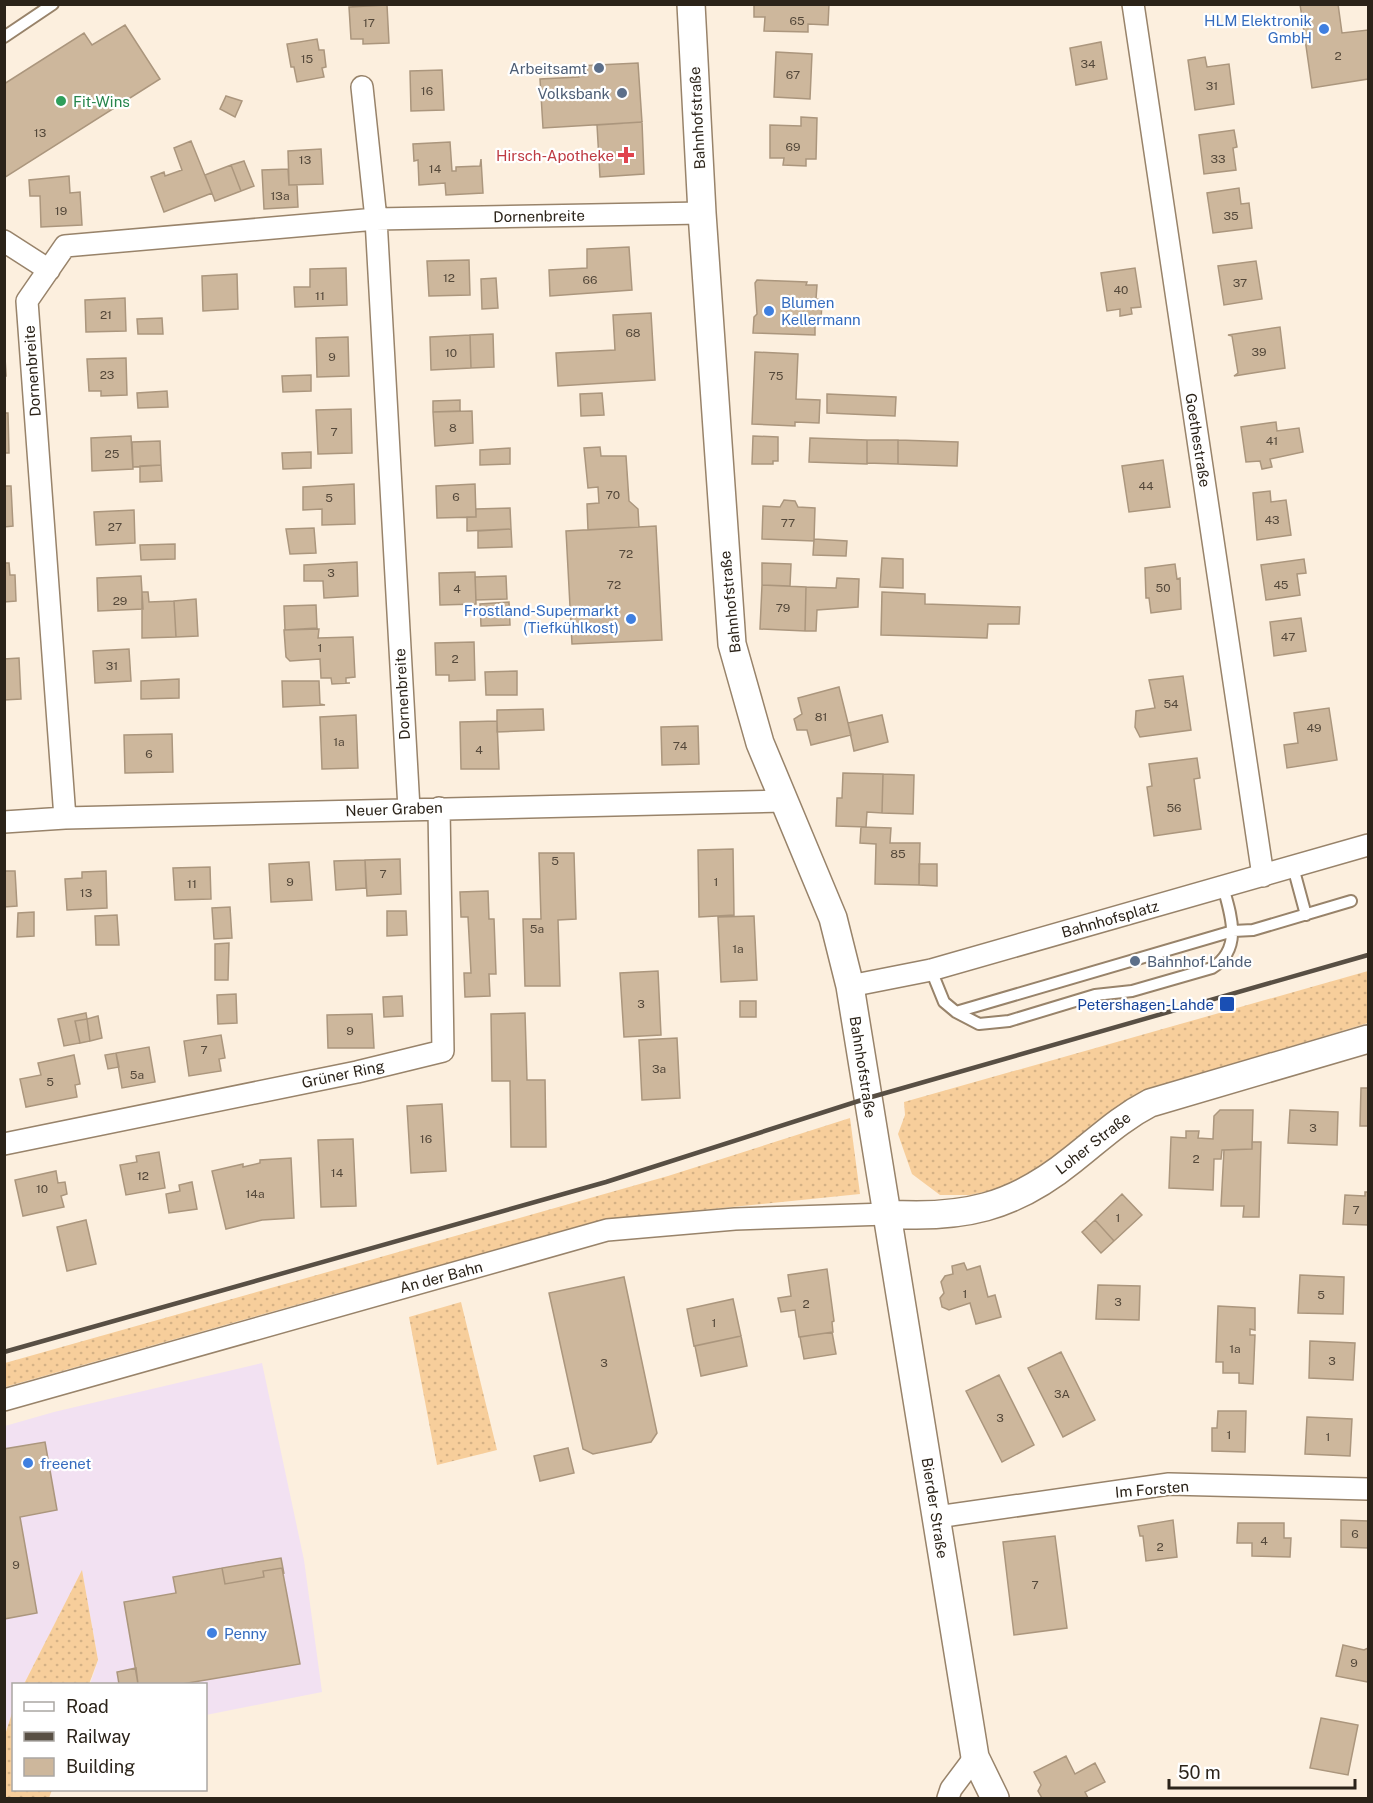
<svg xmlns="http://www.w3.org/2000/svg" width="1373" height="1803" font-family="'Public Sans',sans-serif">
	<style>
		.commercial { fill: #f2e1f2 }
		.grass { fill: url(#grass-dots) }
		.building { fill: #cdb79c; stroke: #ab967d; stroke-width: 1.5 }
		.lines { fill: none; stroke-linecap: round; stroke-linejoin: round }
		.service-casing { stroke: #98836a; stroke-width: 14 }
		.minor-casing { stroke: #98836a; stroke-width: 24 }
		.tertiary-casing { stroke: #98836a; stroke-width: 30 }
		.service { stroke: #fff; stroke-width: 10 }
		.minor { stroke: #fff; stroke-width: 21 }
		.tertiary { stroke: #fff; stroke-width: 27 }
		.rail { stroke: #584f44; stroke-width: 4.5 }
		.shop-dot { fill: #3f7fe0; stroke: #fff; stroke-width: 2 }
		.service-dot { fill: #5c6f8a; stroke: #fff; stroke-width: 2 }
		.leisure-dot { fill: #2e9e5b; stroke: #fff; stroke-width: 2 }
		.health-dot { fill: #e0444e; stroke: #fff; stroke-width: 2 }
		.transit-dot { fill: #1a4fb4; stroke: #fff; stroke-width: 2 }
		.labels { text-anchor: middle; dominant-baseline: central; stroke-width: 4.5; stroke-linejoin: round; paint-order: stroke }
		.number-label { font-size: 12px; fill: #54483a }
		.shop-label { font-size: 15px; fill: #366cbe; stroke: #fff; text-anchor: start }
		.service-label { font-size: 15px; fill: #4e5e75; stroke: #fff; text-anchor: end }
		.leisure-label { font-size: 15px; fill: #27864d; stroke: #fff; text-anchor: start }
		.street-label { font-size: 15px; fill: #2b2319; stroke: #fff }
		.health-label { font-size: 15px; fill: #be3a42; stroke: #fff; text-anchor: end }
		.transit-label { font-size: 15px; fill: #164399; stroke: #fff; text-anchor: end }
	</style>
	<defs>
		<pattern id="grass-dots" width="8" height="8" patternUnits="userSpaceOnUse" patternTransform="scale(1.5)"><rect width="8" height="8" fill="#f7ce9b"/><path d="M2 2h.1M6 6h.1" fill="none" stroke="#d4b185" stroke-width="1.8" stroke-linecap="round"/></pattern>
	</defs>
	<rect width="100%" height="100%" fill="#fcefde"/>
	<path class="commercial" d="M262,1363L304,1560L322,1692L206,1715V1684H90L98,1660L82,1571L24,1684H14L13,1710L5,1735V1426L54,1412Z"/>
	<path class="grass" d="M1368,971V1023L1141,1092L1086,1133L1041,1174L998,1189L970,1195H940L912,1174L898,1134L905,1115L904,1102Z
		M850,1118L860,1194L624,1218L335,1294L5,1387V1363L668,1176Z
		M461,1302L497,1450L437,1465L409,1317Z
		M82,1570L98,1660L89,1684H24Z
		M13,1710L14,1790H52L49,1798H5V1735Z"/>
	<path class="building" d="M754,4H829L828,25L808,24V32L764,31L765,17H754Z
		M1300,4H1338L1342,33L1368,30V79L1312,88Z
		M387,5L389,43L363,44V39H351L349,7Z
		M125,25L160,79L4,178V84L84,33L92,45Z
		M317,39L319,50H324L326,67L322,68L324,77L297,82L294,67H291L287,44Z
		M1101,42L1107,79L1076,85L1070,48Z
		M776,52L812,54L810,99L774,97Z
		M1205,57L1207,67L1229,64L1234,104L1195,110L1188,60Z
		M638,63L642,122L543,128L540,79L579,77L578,66Z
		M442,70L444,110L411,111L410,71Z
		M226,96L242,101L235,117L220,109Z
		M801,117L817,118L816,159H806V166L783,165L784,158H770V125L801,126Z
		M642,122L644,174L600,177L597,125Z
		M1234,130L1237,147L1233,148L1236,170L1204,174L1199,135Z
		M191,141L212,193L164,212L151,177L164,172L165,176L182,170L174,148Z
		M450,142L452,171H456V167L480,166L481,159L483,193L446,195L445,183L419,185L418,160L414,161L413,144Z
		M321,149L323,184L289,185L288,151Z
		M244,161L254,186L241,191L231,165Z
		M231,165L241,191L215,201L205,175Z
		M288,169L289,185H297L298,207L264,209L262,170Z
		M69,176L70,193L80,192L82,225L41,227L40,196H30L29,180Z
		M1239,188L1241,204L1249,203L1252,228L1213,233L1207,193Z
		M629,247L632,290L550,296L549,270L587,268V249Z
		M469,260L470,295L429,296L427,261Z
		M1256,261L1262,299L1224,305L1218,266Z
		M346,268L347,305L295,307L294,287H310V269Z
		M1135,268L1141,307L1131,308L1132,314L1120,316V309L1107,311L1101,273Z
		M237,274L238,309L203,311L202,276Z
		M496,278L498,308L482,309L481,279Z
		M757,280L807,282L806,285H817L816,299L822,300L821,321H815V335L753,333L754,317L757,314L755,283Z
		M125,298L126,331L86,332L85,300Z
		M651,313L655,380L558,386L556,353L615,350L613,315Z
		M162,318L163,334H138L137,319Z
		M1280,327L1285,368L1234,376L1238,373L1232,336L1228,335Z
		M493,334L494,367L471,368L470,335Z
		M470,335L471,368L431,370L430,337Z
		M4,337L6,376H4Z
		M348,337L349,376L317,377L316,338Z
		M755,352L798,354L796,399L820,400L819,423L795,422V426L752,424Z
		M126,358L127,395L101,396V391H89L87,359Z
		M311,375V391L283,392L282,376Z
		M167,391L168,407L138,408L137,393Z
		M602,393L604,415L581,416L580,394Z
		M827,394L896,397L895,416L827,413Z
		M460,400V411L433,412V401Z
		M351,409L352,453L318,454L316,410Z
		M472,411L473,443L435,446L433,412Z
		M4,413H8L9,453H4Z
		M1276,422L1277,431L1299,428L1303,452L1270,459L1272,467L1262,469L1260,461L1246,462L1241,427Z
		M131,436L133,469L92,471L91,438Z
		M753,436L778,437V461H773V464H752Z
		M810,438L867,440V464L809,462Z
		M867,440H898V464L867,463Z
		M898,440L958,442L957,466L898,464Z
		M160,441L161,465L133,467L132,442Z
		M600,447L601,456H626L629,501L638,509L639,527L588,530L587,504L599,503L598,487L588,488L584,448Z
		M510,448V464L480,465V450Z
		M311,452V468L283,469L282,453Z
		M1163,460L1170,507L1129,512L1122,466Z
		M161,465L162,481L140,482V466Z
		M354,484L355,524L322,525V509L303,510V487Z
		M475,484L476,517L437,518L436,486Z
		M4,486H11L13,526L4,527Z
		M1270,491L1271,502L1286,500L1291,535L1257,540L1253,493Z
		M784,500L795,501L798,507L815,508L814,541L762,539L763,506L780,507Z
		M510,508L511,529L467,531V517H476V509Z
		M134,510L135,543L96,545L94,512Z
		M656,526L662,640L572,644L566,531Z
		M314,528L316,553L290,554L286,529Z
		M511,529L512,547L478,548V531Z
		M814,539L847,541L846,556L813,555Z
		M175,544V559L141,560L140,545Z
		M882,558L903,559V588L880,587Z
		M1304,559L1306,573L1297,574L1300,595L1266,600L1261,565Z
		M357,562L358,596L324,598L323,581H304V565Z
		M4,563H9L10,575H15L16,601L4,602Z
		M762,563L791,564L790,586L762,585Z
		M1175,564L1177,579L1180,578L1181,609L1151,613L1149,598H1146L1145,568Z
		M475,572L476,604L440,605L439,573Z
		M141,576L143,609L98,611L97,578Z
		M506,576L507,599L476,600L475,577Z
		M837,578L859,579L858,607L817,610L816,631H805L806,587L836,588Z
		M762,585L806,587L805,631L760,629Z
		M142,592H148L149,602L174,601L176,637L142,638Z
		M882,592L925,594V604L1020,607L1019,624H988L987,638L881,635Z
		M196,599L198,636L176,637L174,601Z
		M509,602L510,625L481,626L480,604Z
		M316,605L317,628L285,630L284,606Z
		M1301,618L1306,651L1274,656L1270,622Z
		M319,629L318,638L353,637L355,677L346,678V683H350L332,684L331,678H321L320,659L290,661L286,657L284,630Z
		M474,642L475,680L449,681V675H436L435,643Z
		M129,649L131,681L95,683L93,651Z
		M19,658L21,699L4,700V659Z
		M517,671V695H486L485,672Z
		M1183,676L1191,730L1140,737L1135,727L1136,711L1155,708L1149,680Z
		M179,679V698L141,699V681Z
		M282,681H319L320,704L325,705L283,707Z
		M839,687L851,735L811,745L807,730H797L794,719L802,714L798,698Z
		M1329,708L1337,760L1287,768L1284,745L1298,743L1294,713Z
		M543,709L544,730L497,732V710Z
		M356,715L358,768L322,769L320,717Z
		M882,715L888,742L854,751L848,723Z
		M497,721L499,769H461L460,722Z
		M698,726L699,764L662,765L661,727Z
		M172,734L173,772L125,773L124,735Z
		M1197,758L1200,778L1194,779L1201,829L1154,836L1147,787L1152,786L1149,764Z
		M843,773L883,774L882,813L867,812L866,827L836,826L837,798H842Z
		M883,774L914,775L913,814L882,813Z
		M861,827L891,828L890,843H920L919,885L875,884L876,844L860,843Z
		M733,849L734,915L699,917L698,850Z
		M539,853H574L576,919L558,920L560,986H525L523,919H541Z
		M400,859L401,894L367,896L365,860Z
		M365,860L366,888L336,890L334,861Z
		M309,862L312,900L271,902L269,864Z
		M919,864H937V886L919,885Z
		M210,867L211,899L175,900L173,868Z
		M4,871H15L17,906L4,907Z
		M106,871L107,908L67,910L65,879L82,878V872Z
		M488,891L489,919H494L496,974H489L490,996L465,997L464,973H471L468,917H461L460,892Z
		M230,907L232,938L214,939L212,908Z
		M387,911H406L407,935L387,936Z
		M34,912V936L17,937L18,913Z
		M117,915L119,945H96L95,916Z
		M754,916L757,980L721,982L718,917Z
		M229,943L228,980H215V944Z
		M658,971L661,1035L624,1037L620,973Z
		M236,994L237,1023L218,1024L217,995Z
		M402,996L403,1016L384,1017L383,997Z
		M740,1001H756V1017H740Z
		M86,1013L87,1019L75,1021L80,1043L64,1046L58,1019Z
		M525,1013L527,1080H545L546,1147H511L510,1081H492L491,1014Z
		M372,1014L374,1048H328L327,1015Z
		M98,1016L102,1038L90,1041L87,1019Z
		M87,1019L90,1041L80,1043L75,1021Z
		M221,1035L225,1058L219,1059L221,1071L189,1076L184,1041Z
		M677,1038L680,1098L642,1100L639,1040Z
		M149,1047L155,1082L122,1088L116,1053Z
		M116,1053L119,1067L108,1069L105,1055Z
		M74,1055L80,1084L75,1085L77,1097L26,1107L20,1079L41,1075L38,1063Z
		M1361,1088H1368V1126H1360Z
		M442,1104L446,1171L411,1173L407,1106Z
		M1220,1110H1253L1252,1149L1222,1150L1221,1159H1214L1213,1190L1169,1188L1171,1137L1186,1138V1131H1199L1198,1138L1213,1139L1214,1116Z
		M1290,1110L1338,1112L1337,1145L1288,1143Z
		M353,1139L356,1206L321,1207L318,1140Z
		M1252,1142H1261L1259,1217H1243L1244,1206H1221L1224,1150L1252,1149Z
		M159,1152L165,1188L126,1195L120,1165L137,1162L136,1156Z
		M291,1158L294,1218L262,1220L226,1229L212,1171L243,1164V1167L260,1163V1160Z
		M56,1171L58,1183L65,1182L67,1194L61,1196L64,1207L23,1216L15,1180Z
		M192,1182L197,1209L169,1213L166,1194L180,1191L179,1185Z
		M1365,1192H1368V1225L1343,1224L1345,1195L1365,1196Z
		M1122,1194L1142,1215L1114,1241L1095,1220Z
		M86,1220L96,1264L67,1271L57,1227Z
		M1095,1220L1114,1241L1101,1253L1082,1232Z
		M964,1263L967,1270L980,1266L988,1297L995,1295L1001,1317L976,1324L970,1303L949,1310L942,1307L940,1298L944,1293L941,1282L945,1276L953,1274L952,1266Z
		M827,1269L834,1321L832,1322L833,1332L799,1337L795,1310L781,1312L778,1298L791,1296L788,1275Z
		M1300,1275L1344,1277L1343,1314L1298,1313Z
		M624,1277L657,1433L651,1442L593,1454L583,1449L549,1293Z
		M1098,1285L1140,1286L1139,1320L1096,1319Z
		M733,1299L741,1336L694,1346L687,1309Z
		M1218,1306L1255,1308V1330L1250,1329V1335H1255L1253,1384L1239,1383V1373H1223V1362H1216Z
		M832,1332L836,1354L804,1359L800,1337Z
		M741,1336L747,1366L701,1376L695,1346Z
		M1310,1341L1355,1343L1353,1380L1309,1378Z
		M1061,1352L1095,1420L1063,1437L1028,1368Z
		M999,1375L1034,1445L1002,1462L966,1391Z
		M1218,1411H1246L1245,1452L1212,1451V1428H1217Z
		M1307,1417L1352,1419L1350,1456L1305,1454Z
		M45,1442L57,1510L20,1517L37,1613L4,1619V1449Z
		M568,1448L574,1473L540,1481L534,1456Z
		M1173,1520L1177,1557L1146,1561L1143,1536H1140L1138,1526Z
		M1341,1520L1368,1521V1548L1341,1547Z
		M1238,1523H1284V1538H1291L1290,1557L1252,1556V1543H1237Z
		M1055,1536L1067,1628L1014,1635L1003,1542Z
		M281,1558L284,1574L282,1568L263,1571L264,1577L225,1584L222,1568Z
		M222,1568L225,1584L264,1577L263,1571L282,1568L300,1664L182,1684H138L124,1602L176,1593L173,1577Z
		M1343,1645L1364,1650L1368,1648V1682L1336,1676Z
		M136,1668L138,1684H119L117,1672Z
		M1321,1718L1358,1725L1348,1775L1310,1768Z
		M1066,1756L1075,1774L1095,1763L1105,1782L1085,1792L1088,1798H1042L1038,1791L1041,1785L1034,1772Z"/>
	<g class="lines">
		<g class="service-casing">
			<path id="service" d="M4,37L53,4
				M1293,867L1306,915
				M931,970L944,1002L956,1012L979,1024L1009,1021L1095,995L1132,991L1212,968C1243,949 1231,915 1223,887
				M956,1012L1233,931L1253,930L1351,901"/>
		</g>
		<g class="minor-casing">
			<path id="minor" d="M1133,4L1263,876
				M362,87L376,219L409,809
				M4,241L49,270
				M65,818L27,301L65,246L376,219L702,213
				M4,822L65,818L784,801
				M850,986L931,970L1368,845
				M4,1144L357,1072L443,1051L439,808
				M4,1400L607,1230L735,1219L887,1214
				M937,1517L1169,1484L1368,1489
				M948,1798L951,1789L975,1757"/>
		</g>
		<g class="tertiary-casing">
			<path id="tertiary" d="M691,4L702,213L732,644L760,743L833,918L850,986L975,1757L995,1798
				M887,1214C962,1219 1013,1208 1072,1160C1099,1139 1119,1119 1150,1103L1368,1039"/>
		</g>
		<use href="#service" class="service"/>
		<use href="#minor" class="minor"/>
		<use href="#tertiary" class="tertiary"/>
		<path class="rail" d="M4,1352L606,1182L868,1098L1368,955"/>
	</g>
	<g class="shop-dot">
		<circle cx="1324" cy="29" r="6"/>
		<circle cx="769" cy="311" r="6"/>
		<circle cx="631" cy="619" r="6"/>
		<circle cx="28" cy="1463" r="6"/>
		<circle cx="212" cy="1633" r="6"/>
	</g>
	<g class="service-dot">
		<circle cx="599" cy="68" r="6"/>
		<circle cx="622" cy="93" r="6"/>
		<circle cx="1135" cy="961" r="6"/>
	</g>
	<circle class="leisure-dot" cx="61" cy="101" r="6"/>
	<path class="health-dot" d="M623 146h6v6h6v6h-6v6h-6v-6h-6v-6h6z"/>
	<rect class="transit-dot" x="1219" y="996" width="16" height="16" rx="3"/>
	<g class="labels">
		<g class="number-label">
			<text x="797" y="21">65</text>
			<text x="369" y="23">17</text>
			<text x="1338" y="56">2</text>
			<text x="307" y="59">15</text>
			<text x="1088" y="64">34</text>
			<text x="793" y="75">67</text>
			<text x="1212" y="86">31</text>
			<text x="427" y="91">16</text>
			<text x="40" y="133">13</text>
			<text x="793" y="147">69</text>
			<text x="1218" y="159">33</text>
			<text x="305" y="160">13</text>
			<text x="435" y="169">14</text>
			<text x="280" y="196">13a</text>
			<text x="61" y="211">19</text>
			<text x="1231" y="216">35</text>
			<text x="449" y="278">12</text>
			<text x="590" y="280">66</text>
			<text x="1240" y="283">37</text>
			<text x="1121" y="290">40</text>
			<text x="320" y="296">11</text>
			<text x="106" y="315">21</text>
			<text x="633" y="333">68</text>
			<text x="1259" y="352">39</text>
			<text x="451" y="353">10</text>
			<text x="332" y="357">9</text>
			<text x="107" y="375">23</text>
			<text x="776" y="376">75</text>
			<text x="453" y="428">8</text>
			<text x="334" y="432">7</text>
			<text x="1272" y="441">41</text>
			<text x="112" y="454">25</text>
			<text x="1146" y="486">44</text>
			<text x="613" y="495">70</text>
			<text x="456" y="497">6</text>
			<text x="329" y="498">5</text>
			<text x="1272" y="520">43</text>
			<text x="788" y="523">77</text>
			<text x="115" y="527">27</text>
			<text x="626" y="554">72</text>
			<text x="331" y="573">3</text>
			<text x="614" y="585">72</text>
			<text x="1281" y="585">45</text>
			<text x="1163" y="588">50</text>
			<text x="457" y="589">4</text>
			<text x="120" y="601">29</text>
			<text x="783" y="608">79</text>
			<text x="1288" y="637">47</text>
			<text x="320" y="648">1</text>
			<text x="455" y="659">2</text>
			<text x="112" y="666">31</text>
			<text x="1171" y="704">54</text>
			<text x="821" y="717">81</text>
			<text x="1314" y="728">49</text>
			<text x="339" y="742">1a</text>
			<text x="680" y="746">74</text>
			<text x="479" y="750">4</text>
			<text x="149" y="754">6</text>
			<text x="1174" y="808">56</text>
			<text x="898" y="854">85</text>
			<text x="555" y="861">5</text>
			<text x="383" y="874">7</text>
			<text x="290" y="882">9</text>
			<text x="716" y="882">1</text>
			<text x="192" y="884">11</text>
			<text x="86" y="893">13</text>
			<text x="537" y="929">5a</text>
			<text x="738" y="949">1a</text>
			<text x="641" y="1004">3</text>
			<text x="350" y="1031">9</text>
			<text x="204" y="1050">7</text>
			<text x="659" y="1069">3a</text>
			<text x="137" y="1075">5a</text>
			<text x="50" y="1082">5</text>
			<text x="1313" y="1128">3</text>
			<text x="426" y="1139">16</text>
			<text x="1196" y="1159">2</text>
			<text x="337" y="1173">14</text>
			<text x="143" y="1176">12</text>
			<text x="42" y="1189">10</text>
			<text x="255" y="1194">14a</text>
			<text x="1356" y="1210">7</text>
			<text x="1118" y="1218">1</text>
			<text x="965" y="1294">1</text>
			<text x="1321" y="1295">5</text>
			<text x="1118" y="1302">3</text>
			<text x="806" y="1304">2</text>
			<text x="714" y="1323">1</text>
			<text x="1235" y="1349">1a</text>
			<text x="1332" y="1361">3</text>
			<text x="604" y="1363">3</text>
			<text x="1062" y="1394">3A</text>
			<text x="1000" y="1418">3</text>
			<text x="1229" y="1435">1</text>
			<text x="1328" y="1437">1</text>
			<text x="1355" y="1534">6</text>
			<text x="1264" y="1541">4</text>
			<text x="1160" y="1547">2</text>
			<text x="16" y="1565">9</text>
			<text x="1035" y="1585">7</text>
			<text x="1354" y="1663">9</text>
		</g>
		<g class="shop-label">
			<text x="1312" y="20" text-anchor="end">HLM Elektronik<tspan x="1312" dy="17">GmbH</tspan></text>
			<text x="781" y="302">Blumen<tspan x="781" dy="17">Kellermann</tspan></text>
			<text x="619" y="610" text-anchor="end">Frostland-Supermarkt<tspan x="619" dy="17">(Tiefkühlkost)</tspan></text>
			<text x="40" y="1463">freenet</text>
			<text x="224" y="1633">Penny</text>
		</g>
		<g class="service-label">
			<text x="587" y="68">Arbeitsamt</text>
			<text x="610" y="93">Volksbank</text>
			<text x="1147" y="961" text-anchor="start">Bahnhof Lahde</text>
		</g>
		<g class="leisure-label">
			<text x="73" y="101">Fit-Wins</text>
		</g>
		<g class="street-label">
			<text transform="translate(697 118) rotate(-93)">Bahnhofstraße</text>
			<text transform="translate(539 216) rotate(-1)">Dornenbreite</text>
			<text transform="translate(32 371) rotate(-94)">Dornenbreite</text>
			<text transform="translate(1198 440) rotate(81)">Goethestraße</text>
			<text transform="translate(730 602) rotate(-96)">Bahnhofstraße</text>
			<text transform="translate(402 694) rotate(-93)">Dornenbreite</text>
			<text transform="translate(394 809) rotate(-2)">Neuer Graben</text>
			<text transform="translate(1110 919) rotate(-16)">Bahnhofsplatz</text>
			<text transform="translate(863 1067) rotate(81)">Bahnhofstraße</text>
			<text transform="translate(343 1074) rotate(-12)">Grüner Ring</text>
			<text transform="translate(1093 1143) rotate(-38)">Loher Straße</text>
			<text transform="translate(441 1277) rotate(-15)">An der Bahn</text>
			<text transform="translate(1152 1489) rotate(-5)">Im Forsten</text>
			<text transform="translate(935 1508) rotate(81)">Bierder Straße</text>
		</g>
		<g class="health-label">
			<text x="614" y="155">Hirsch-Apotheke</text>
		</g>
		<g class="transit-label">
			<text x="1214" y="1004">Petershagen-Lahde</text>
		</g>
	</g>
	<rect width="1373" height="1803" fill="none" stroke="#2b2319" stroke-width="12"/>
	<rect x="12" y="1683" width="195" height="108" fill="#ffffff" stroke="#aaa7a3" stroke-width="1.5"/>
	<rect x="24" y="1702" width="30" height="9" fill="#ffffff" stroke="#aaa7a3" stroke-width="1.5"/>
	<text x="66" y="1713" font-size="18" fill="#2b2319">Road</text>
	<rect x="24" y="1732" width="30" height="9" fill="#584f44" stroke="#aaa7a3" stroke-width="1.5"/>
	<text x="66" y="1743" font-size="18" fill="#2b2319">Railway</text>
	<rect x="24" y="1758" width="30" height="18" fill="#cdb79c" stroke="#aaa7a3" stroke-width="1.5"/>
	<text x="66" y="1773" font-size="18" fill="#2b2319">Building</text>
	<path d="M1169 1779v9h186v-9" fill="none" stroke="#2b2319" stroke-width="3"/>
	<text x="1178" y="1779" font-size="18" fill="#2b2319" stroke="#ffffff" stroke-width="4.5" paint-order="stroke">50 m</text>
</svg>
